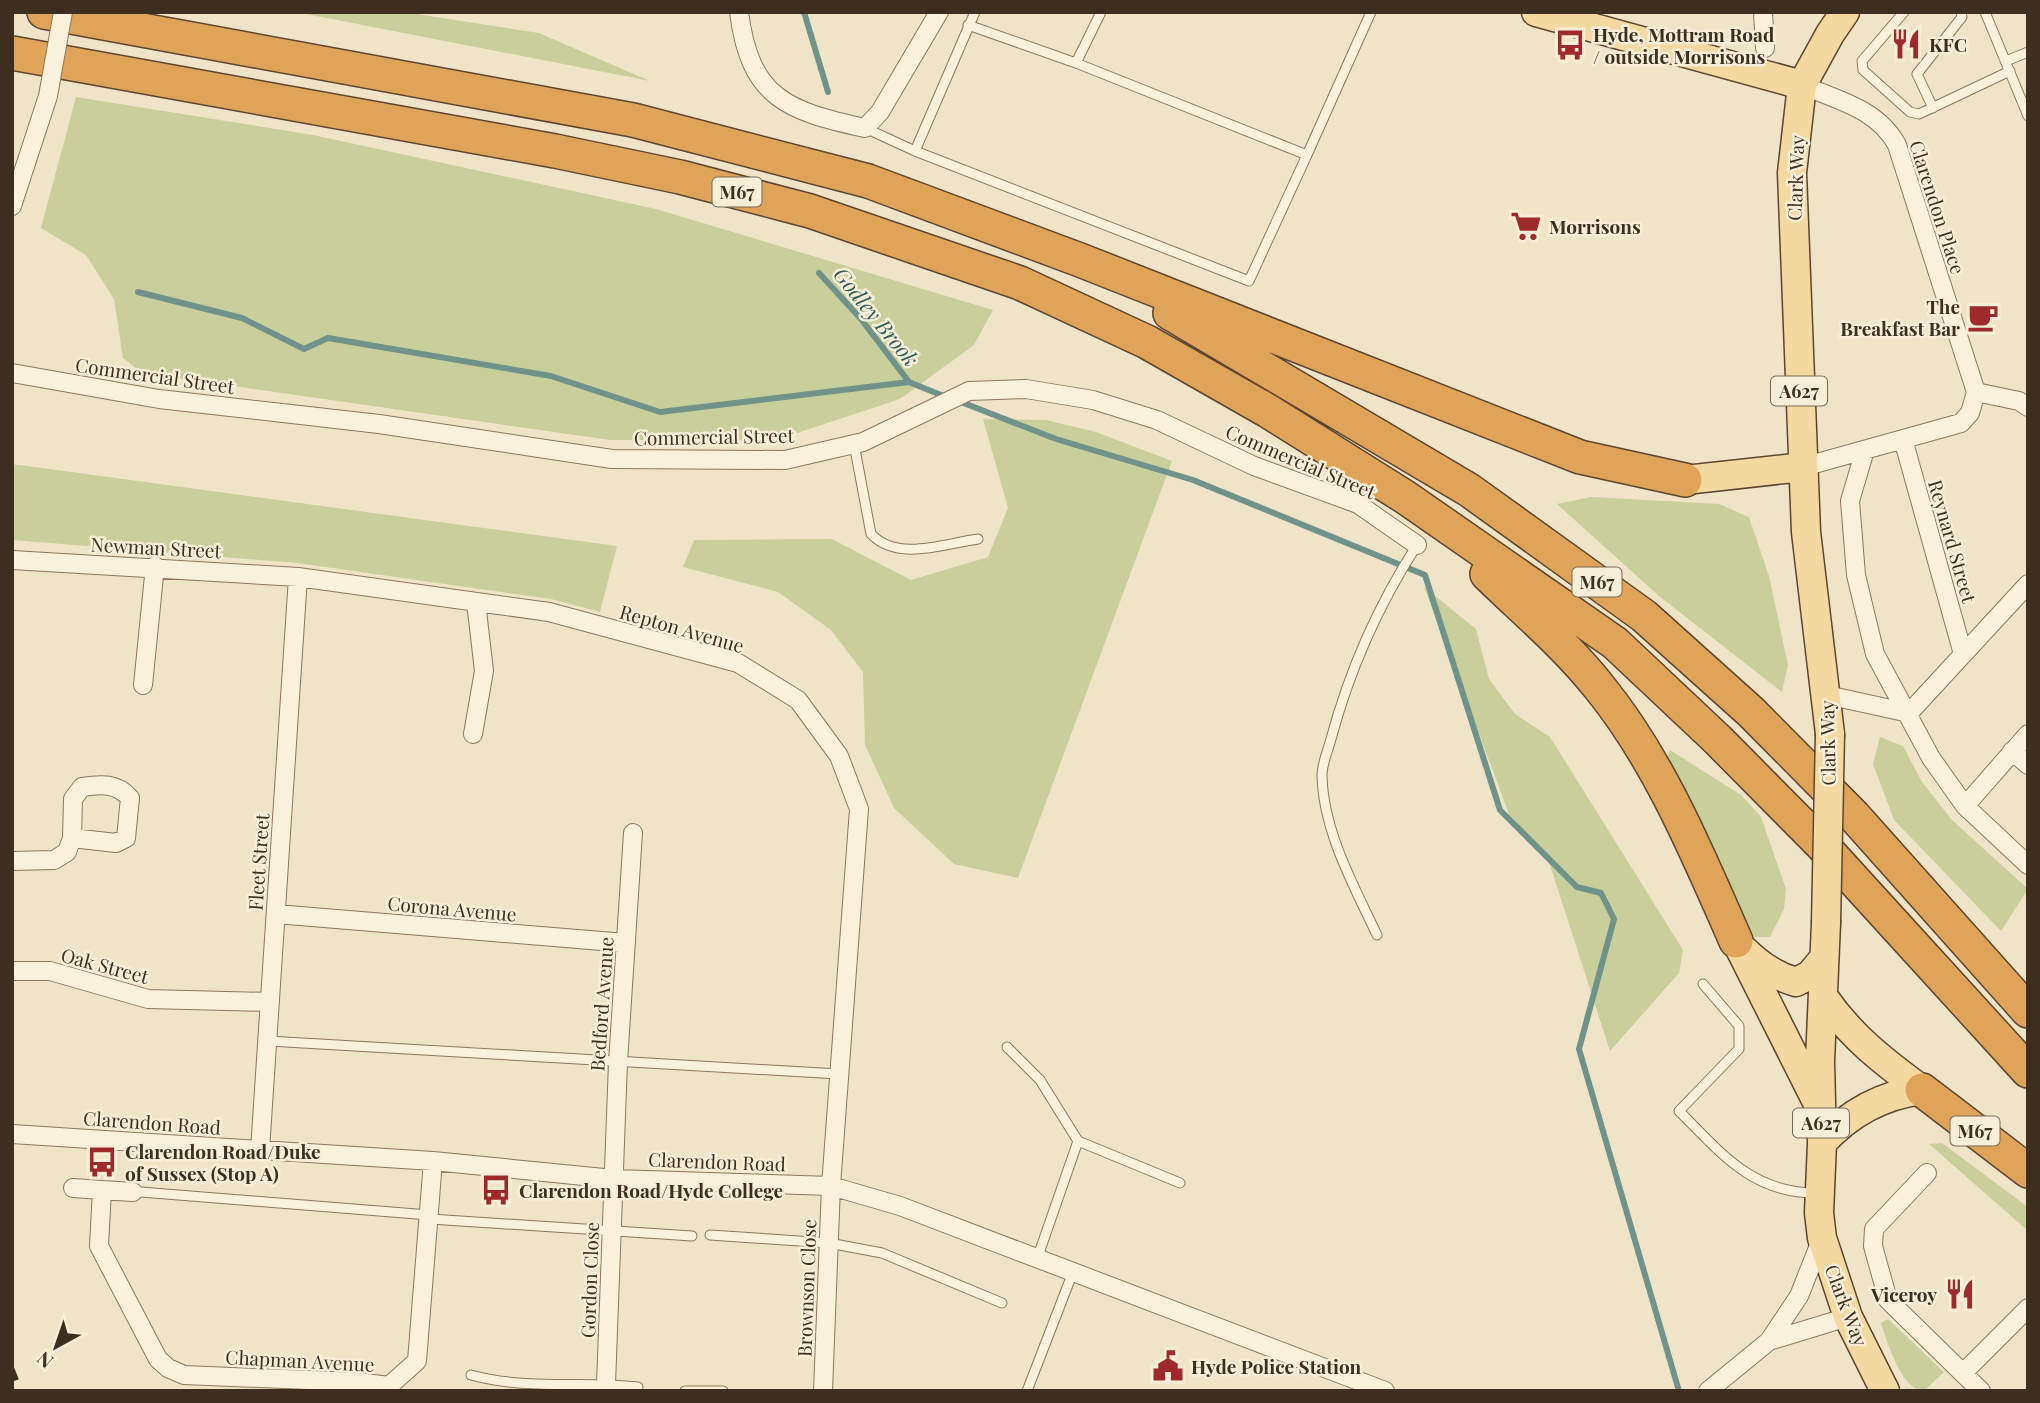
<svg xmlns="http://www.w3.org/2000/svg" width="2040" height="1403" font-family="'Playfair Display',serif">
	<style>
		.green { fill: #c9cf9b }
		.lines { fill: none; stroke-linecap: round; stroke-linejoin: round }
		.stream { stroke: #6f938a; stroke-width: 6 }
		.service-casing { stroke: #8d765c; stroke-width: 11 }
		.minor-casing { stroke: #8d765c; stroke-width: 20 }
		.primary-casing { stroke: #5b4430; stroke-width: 31 }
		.motorway-casing { stroke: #5b4430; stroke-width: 36 }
		.service { stroke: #faf1dc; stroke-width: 9 }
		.minor { stroke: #faf1dc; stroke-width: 18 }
		.primary { stroke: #f3d9a0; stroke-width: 28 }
		.motorway { stroke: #e0a458; stroke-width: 33 }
		.rail { stroke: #3d2e20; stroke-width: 5; stroke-dasharray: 12 12; stroke-linecap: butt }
		.minor-bridge-casing { stroke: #8d765c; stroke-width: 20; stroke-linecap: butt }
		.primary-bridge-casing { stroke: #5b4430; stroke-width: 31; stroke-linecap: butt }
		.minor-bridge { stroke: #faf1dc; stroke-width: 18 }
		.primary-bridge { stroke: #f3d9a0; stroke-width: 28 }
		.labels { text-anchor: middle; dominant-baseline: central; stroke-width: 5; stroke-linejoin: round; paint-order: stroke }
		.shield { fill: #f7eed8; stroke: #756857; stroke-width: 2 }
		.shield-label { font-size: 18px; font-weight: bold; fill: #3d2e20 }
		.poi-label { font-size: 19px; font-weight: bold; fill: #3d2e20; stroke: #f7eed8; text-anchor: start }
		.street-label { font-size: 19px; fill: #3d2e20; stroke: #f7eed8 }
		.water-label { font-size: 21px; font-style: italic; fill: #2f5d5a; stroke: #f7eed8 }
	</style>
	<rect width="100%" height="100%" fill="#f0e4c8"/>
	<path class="green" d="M296,12H404L539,33L650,81Z
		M76,97L313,135L656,209L993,310L974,345L900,399L776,440H610L142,373L123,358L114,299L86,255L41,228Z
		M983,419L1046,420L1096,432L1172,461L1018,878L954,864L894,808L865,745L863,672L831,630L778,592L683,567L694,540L832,539L911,580L988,557L1008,508Z
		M12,464L617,546L600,612L551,599L297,563L12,540Z
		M1591,497L1719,504L1749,517L1769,576L1788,665L1782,692L1659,596L1557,504Z
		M1424,587L1476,629L1489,679L1515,714L1550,737L1683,950L1679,973L1610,1051L1547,856L1509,814Z
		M1880,737L1903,746L1922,782L1952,820L2028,889L2001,931L1894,820L1873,764Z
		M1670,750L1741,795L1761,817L1786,889L1784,909L1770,937H1754L1667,759Z
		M1942,1143L2028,1207V1231L1929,1144Z
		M1888,1319L1944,1372L1924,1391C1902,1391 1887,1342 1881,1323Z"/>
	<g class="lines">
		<path class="stream" d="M804,12L828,92
			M819,273L861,319L909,382
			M138,292L242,318L304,349L328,338L551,376L660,412L909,382L946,397
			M956,400L1056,439L1193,480L1425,575L1500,810L1577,887L1601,893L1614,919L1579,1049L1679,1391"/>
		<g class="service-casing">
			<path id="service" d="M975,12L915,151L1249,281L1307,155
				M1904,12L1862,61L1863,70L1910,112L1919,114L2010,71
				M1985,12L2028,116
				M968,25L1076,63L1307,155L1371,12
				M2006,61L2028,52
				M1076,63L1101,12
				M1933,108L1917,74L1962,17L1961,12
				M865,128L915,151
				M854,444L871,534C898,562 943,544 978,539
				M1377,935C1354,886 1323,831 1322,775C1322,764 1328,750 1331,739C1349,672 1379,604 1417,545
				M1703,984L1739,1026V1049L1679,1111C1721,1153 1752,1193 1816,1193
				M268,1041L839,1074
				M1007,1047L1040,1080L1078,1141
				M141,1192L429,1215
				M430,1219L692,1236
				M710,1235L829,1243L882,1253L1002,1303
				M1037,1259L1078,1141L1180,1183
				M471,1375C525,1390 582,1381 638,1387
				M685,1391H723
				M1027,1391L1073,1272"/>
		</g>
		<g class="minor-casing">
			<path id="minor" d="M739,12C750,99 788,111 865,128L880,112L939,12
				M1763,12L1765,48
				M1802,85C1837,100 1878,109 1897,145L1976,392
				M12,206L48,96
				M12,373L159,399L379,424L612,459L785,460L863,442L969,391L1026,389L1093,400L1157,420L1254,466L1358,504L1417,545
				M1976,392L2019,401L2028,407
				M1903,439L1963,654
				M1865,450L1850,501L1856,575L1875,654L1931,758L1965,806L2028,865
				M1803,467L1961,423L1970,413L1976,392
				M12,560L298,577L549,612L738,663L798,700L839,756L859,809L831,1186L823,1391
				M143,685L155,566
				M1827,695L1909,713
				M1909,713L2028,584
				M473,734L484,671L476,602
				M2012,751L2028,765
				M1965,806L2028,734
				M12,861L54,860L67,852L72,838L73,799L82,787C102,784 117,783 130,798L126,838L116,843L72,838
				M276,914L626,943
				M12,971H50L148,999L270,1002
				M12,1134L433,1161L614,1179L831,1186L900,1206L1385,1391
				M260,1150L298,577
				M1927,1173L1874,1229L1873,1246L1888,1300L1981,1391
				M73,1188L102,1190L99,1246L158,1359L168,1368L184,1375L357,1382L389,1386L417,1361L433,1161
				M102,1190L133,1192
				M1769,1341L1848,1317
				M1963,1373L2028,1308
				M606,1384L618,1062L633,833
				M1708,1391L1769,1341L1799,1296L1822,1238"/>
		</g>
		<g class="primary-casing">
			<path id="primary" d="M1536,12L1802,85
				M1685,480L1803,467
				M1830,734L1806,532L1792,173L1802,85L1830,34L1845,12
				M1826,923L1820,1061L1822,1143L1819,1213L1822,1238L1848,1317L1885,1391
				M1736,941L1817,1102
				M1745,951C1760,966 1775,976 1796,982L1810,975L1824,958
				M1823,996C1850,1036 1884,1062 1922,1090
				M1822,1143C1849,1113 1882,1095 1922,1090"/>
		</g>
		<g class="motorway-casing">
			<path id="motorway" d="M44,12L633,120L868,181L1080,260L1580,457L1685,480
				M12,53L555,151L680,177L810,211L1020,283L1147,342L1268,411L1405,497L1615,643L1718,740L1822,845L2028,1071
				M1170,313L1469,490L1644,616L1751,712L1854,816L2028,1011
				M1487,574C1525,611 1567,646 1600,688C1660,762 1698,855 1736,941
				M1922,1090L2028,1171"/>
		</g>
		<use href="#service" class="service"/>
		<use href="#minor" class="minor"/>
		<use href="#primary" class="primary"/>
		<use href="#motorway" class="motorway"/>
		<path class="rail" d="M12,1369L21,1391"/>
		<g class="minor-bridge-casing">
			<path id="minor-bridge" d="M48,96L63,12"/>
		</g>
		<g class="primary-bridge-casing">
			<path id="primary-bridge" d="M1826,923L1830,734"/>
		</g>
		<use href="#minor-bridge" class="minor-bridge"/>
		<use href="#primary-bridge" class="primary-bridge"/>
	</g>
	<defs>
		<g id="restaurant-bare" transform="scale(2.415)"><path d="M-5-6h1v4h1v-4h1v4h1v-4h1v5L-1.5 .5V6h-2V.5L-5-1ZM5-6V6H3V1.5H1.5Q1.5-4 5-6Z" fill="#9e2a2b" stroke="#f7eed8" stroke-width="2.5" paint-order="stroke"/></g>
		<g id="bus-bare" transform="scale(2.415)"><path d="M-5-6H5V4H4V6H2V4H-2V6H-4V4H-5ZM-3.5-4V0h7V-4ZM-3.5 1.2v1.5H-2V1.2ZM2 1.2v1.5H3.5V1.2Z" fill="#9e2a2b" stroke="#f7eed8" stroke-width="2.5" paint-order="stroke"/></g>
		<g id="supermarket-bare" transform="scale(2.415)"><path d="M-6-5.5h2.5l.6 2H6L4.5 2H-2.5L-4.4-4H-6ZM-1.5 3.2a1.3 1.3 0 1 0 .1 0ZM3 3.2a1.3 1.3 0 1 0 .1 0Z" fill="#9e2a2b" stroke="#f7eed8" stroke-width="2.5" paint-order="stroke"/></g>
		<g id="cafe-bare" transform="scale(2.415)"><path d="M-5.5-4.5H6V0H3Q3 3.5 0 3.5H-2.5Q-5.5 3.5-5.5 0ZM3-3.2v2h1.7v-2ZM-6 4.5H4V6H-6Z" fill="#9e2a2b" stroke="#f7eed8" stroke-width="2.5" paint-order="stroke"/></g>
		<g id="civic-bare" transform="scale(2.415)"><path d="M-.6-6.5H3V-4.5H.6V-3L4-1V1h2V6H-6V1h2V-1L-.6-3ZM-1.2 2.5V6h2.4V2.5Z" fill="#9e2a2b" stroke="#f7eed8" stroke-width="2.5" paint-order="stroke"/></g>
	</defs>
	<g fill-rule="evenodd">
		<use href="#restaurant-bare" x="1906" y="44"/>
		<use href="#bus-bare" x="1570" y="45"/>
		<use href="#supermarket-bare" x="1526" y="226"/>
		<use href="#cafe-bare" x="1983" y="317"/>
		<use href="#bus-bare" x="102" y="1162"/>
		<use href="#bus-bare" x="496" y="1190"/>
		<use href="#restaurant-bare" x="1960" y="1294"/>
		<use href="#civic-bare" x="1168" y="1366"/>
	</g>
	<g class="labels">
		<g class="shield">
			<rect x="712.5" y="177.5" width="49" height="29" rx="5"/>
			<rect x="1771" y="376.5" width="56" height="29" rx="5"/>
			<rect x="1572.5" y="567.5" width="49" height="29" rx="5"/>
			<rect x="1793" y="1108.5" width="56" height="29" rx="5"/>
			<rect x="1950.5" y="1116.5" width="49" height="29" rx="5"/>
		</g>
		<g class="shield-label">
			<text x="737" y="192">M67</text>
			<text x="1799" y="391">A627</text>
			<text x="1597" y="582">M67</text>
			<text x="1821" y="1123">A627</text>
			<text x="1975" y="1131">M67</text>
		</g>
		<g class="poi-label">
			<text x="1593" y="34">Hyde, Mottram Road<tspan x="1593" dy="22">/ outside Morrisons</tspan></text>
			<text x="1929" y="44">KFC</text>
			<text x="1549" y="226">Morrisons</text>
			<text x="1960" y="306" text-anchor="end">The<tspan x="1960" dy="22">Breakfast Bar</tspan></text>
			<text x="125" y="1151">Clarendon Road/Duke<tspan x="125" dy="22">of Sussex (Stop A)</tspan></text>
			<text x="519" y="1190">Clarendon Road/Hyde College</text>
			<text x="1937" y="1294" text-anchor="end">Viceroy</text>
			<text x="1191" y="1366">Hyde Police Station</text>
		</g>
		<g class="street-label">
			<text transform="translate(1795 178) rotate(-88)">Clark Way</text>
			<text transform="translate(1938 207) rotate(72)">Clarendon Place</text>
			<text transform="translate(155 375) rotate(8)">Commercial Street</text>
			<text transform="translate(714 436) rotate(-1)">Commercial Street</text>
			<text transform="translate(1301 461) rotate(23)">Commercial Street</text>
			<text transform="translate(1953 541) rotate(74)">Reynard Street</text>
			<text transform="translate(156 547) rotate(3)">Newman Street</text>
			<text transform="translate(682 628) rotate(16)">Repton Avenue</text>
			<text transform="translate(1827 743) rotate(-91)">Clark Way</text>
			<text transform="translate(258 862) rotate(-86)">Fleet Street</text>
			<text transform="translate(452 908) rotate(5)">Corona Avenue</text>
			<text transform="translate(105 965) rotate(15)">Oak Street</text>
			<text transform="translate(601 1004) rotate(-86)">Bedford Avenue</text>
			<text transform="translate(152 1122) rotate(4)">Clarendon Road</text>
			<text transform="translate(717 1161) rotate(2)">Clarendon Road</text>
			<text transform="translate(589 1280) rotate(-88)">Gordon Close</text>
			<text transform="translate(806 1288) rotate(-88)">Brownson Close</text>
			<text transform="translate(1847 1305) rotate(69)">Clark Way</text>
			<text transform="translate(300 1360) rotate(3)">Chapman Avenue</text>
		</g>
		<g class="water-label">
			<text transform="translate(877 316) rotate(51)">Godley Brook</text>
		</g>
	</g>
	<rect width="2040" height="1403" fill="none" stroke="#3d2e20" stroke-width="28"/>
	<g transform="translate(56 1347) rotate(220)" stroke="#f7eed8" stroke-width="5" paint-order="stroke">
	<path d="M0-5L12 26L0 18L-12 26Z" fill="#3d2e20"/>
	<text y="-10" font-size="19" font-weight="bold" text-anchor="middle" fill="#3d2e20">N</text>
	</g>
</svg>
